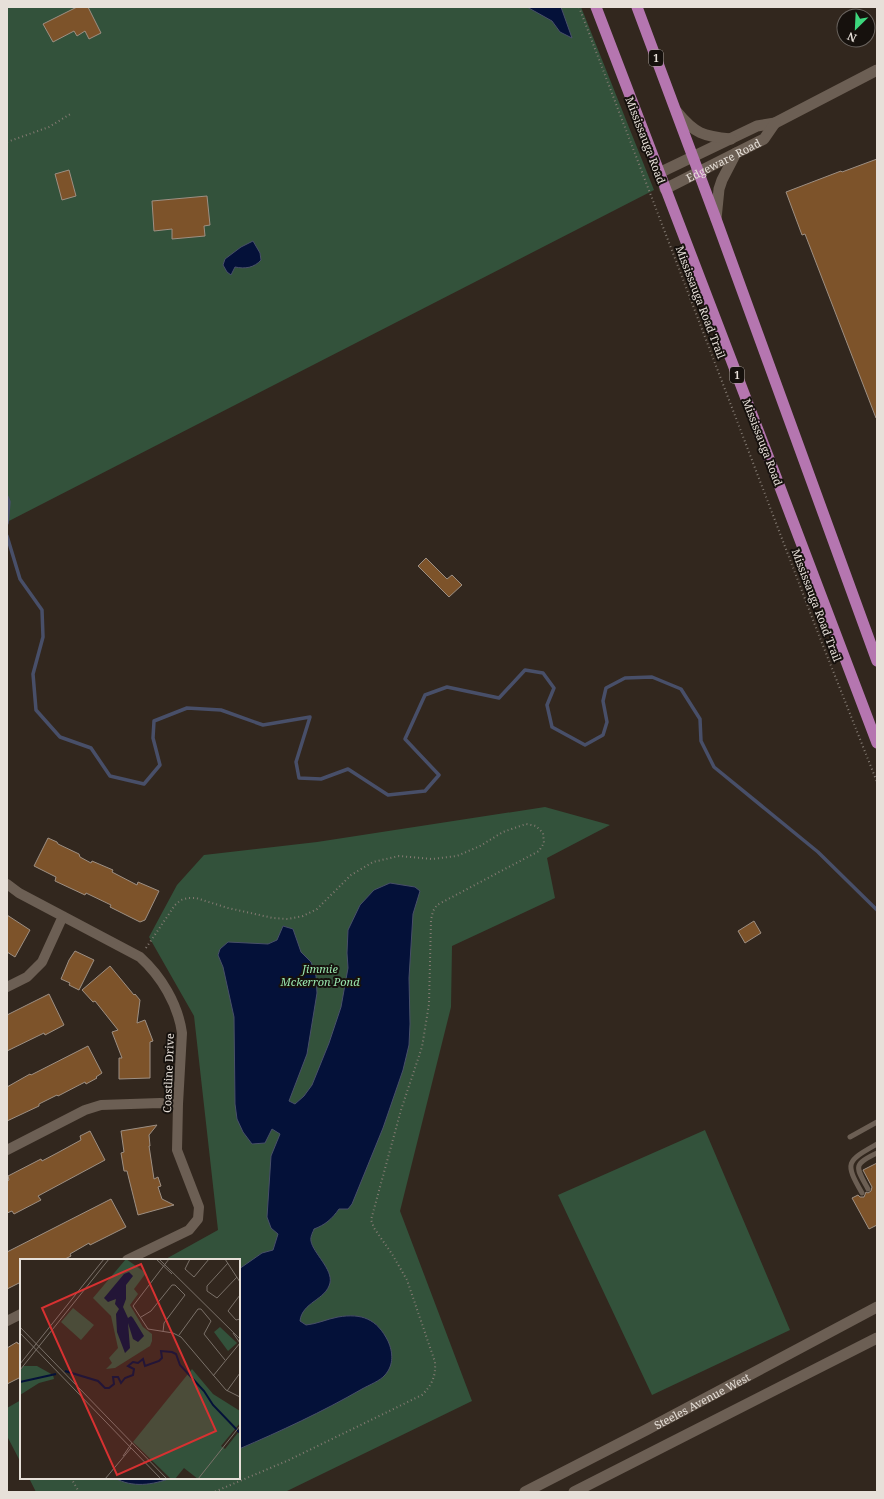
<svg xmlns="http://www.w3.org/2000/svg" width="884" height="1499" font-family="'Noto Serif',serif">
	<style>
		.green { fill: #33523b }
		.water { fill: #041139; stroke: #484f69 }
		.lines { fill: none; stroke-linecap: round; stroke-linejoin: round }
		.stream { stroke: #484f69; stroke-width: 3.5 }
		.building { fill: #7d532a; stroke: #9d8f83 }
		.path { stroke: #837a72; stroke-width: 2; stroke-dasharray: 1 3; stroke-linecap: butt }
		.service { stroke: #6c5f54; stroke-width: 5 }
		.minor { stroke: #6c5f54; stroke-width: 10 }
		.tertiary { stroke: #6c5f54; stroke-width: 11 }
		.secondary { stroke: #6c5f54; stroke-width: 11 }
		.primary { stroke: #b576b0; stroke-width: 11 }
		.labels { text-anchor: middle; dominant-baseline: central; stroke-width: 4; stroke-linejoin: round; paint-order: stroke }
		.shield { fill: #16110d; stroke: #a8a29c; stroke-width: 1 }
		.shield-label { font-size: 10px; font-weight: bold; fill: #e7e0d9 }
		.street-label { font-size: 11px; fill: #e7e0d9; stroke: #16110d }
		.park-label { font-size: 11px; font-style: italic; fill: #99e6ae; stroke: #16110d }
		.inset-river { fill: none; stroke: #041139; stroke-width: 2 }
		.inset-road { fill: none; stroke: #7a7169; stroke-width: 1 }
		.view { fill: #d73131; fill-opacity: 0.15; stroke: #d73131; stroke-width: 2 }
		.inset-edge { fill: none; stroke: #e7e0d9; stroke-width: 2 }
	</style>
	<rect width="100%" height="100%" fill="#32271e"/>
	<path class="green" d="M7,7H581L654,190L7,522Z
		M545,807L610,825L547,858L555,898L452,946L451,1007L400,1211L472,1401L285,1492H36L29,1478H239V1260H164L218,1230L194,1016L149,937L177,885L204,855L317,842Z
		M705,1130L790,1330L652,1395L558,1195Z
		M21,1400V1463L7,1436V1408Z"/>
	<path class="water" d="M527,7H561L572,38L560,32L552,21Z
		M253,241L260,253L261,260C254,268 245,269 235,267L231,275L227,272L223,265L225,259L241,247Z
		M390,883L415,887L420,891L413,914L409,978L410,1024L409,1045L403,1070L383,1128L352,1204L348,1209H339C332,1219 325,1225 314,1229C313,1232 310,1237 311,1241C313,1253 333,1269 330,1283C326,1300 302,1302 300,1321L306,1325C317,1324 327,1319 338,1317C362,1313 377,1319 388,1341C393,1352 394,1365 385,1375C380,1381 369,1385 362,1389C322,1412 281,1431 239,1449V1269L262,1253L273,1250L278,1234L271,1228L267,1217L271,1156L280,1134L272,1129L265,1143L252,1144L243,1132L237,1119L235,1104L234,1017L223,967L218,955L220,949L228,942L268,944L277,940L283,926L293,929L301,952L311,962L316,976L317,993L307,1054L289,1101L295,1104L304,1096L312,1085L329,1043L341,1007L348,968L347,953L348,930L360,905L374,890Z
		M115,1478H171C153,1485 132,1488 115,1478Z"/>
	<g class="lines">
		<path class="stream" d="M7,497L9,502L7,523
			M7,536L20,579L42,610L43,637L33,674L36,710L60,737L91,748L110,776L144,784L160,765L153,738L154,721L187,708L221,710L263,725L310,717L296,762L299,778L321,779L348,769L388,795L425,791L439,775L405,739L425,695L447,687L499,698L525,670L543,673L554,688L547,705L552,727L585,745L603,735L607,722L603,701L606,688L625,678L652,677L681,689L700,719L701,741L714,767L818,852L877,910"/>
	</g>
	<path class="building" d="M77,7H88L101,33L89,39L85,31L77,36L74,31L53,42L43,24Z
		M877,159V418H876L805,234L802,235L786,192L841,171L842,172Z
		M69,170L76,196L62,200L55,174Z
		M207,196L210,225L204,226L205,236L172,239V229L154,231L152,201Z
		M426,558L447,579L452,575L462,585L449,597L418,566Z
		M48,838L57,842L58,844L79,854L80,857L91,863L92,861L113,870L112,872L137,885L138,882L159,891L145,920L140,922L110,907L111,905L86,893L85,895L55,881L56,877L34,866Z
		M7,915L30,930L15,957L7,952Z
		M754,921L761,933L745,943L738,931Z
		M75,951L94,960L79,990L69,985L70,983L61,979L69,960Z
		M110,966L134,995L135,994L140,1000L137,1023L145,1020L153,1041L150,1042V1078L119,1079V1058H122L112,1032L118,1030L95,1001L93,1002L82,990Z
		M49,994L64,1025L45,1035L44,1033L7,1051V1015Z
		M88,1046L102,1073L96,1077L97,1078L86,1084L85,1082L58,1096L57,1095L39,1104V1106L7,1121V1087L30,1074L31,1075Z
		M157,1125L149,1135L150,1146H149L154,1179L158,1177L161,1186L158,1187L162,1199L174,1205L138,1215L127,1171H124L121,1153L124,1152L121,1131Z
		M90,1131L105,1160L38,1196L41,1200L14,1214L12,1211L7,1213V1181L9,1180L8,1176L41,1159L42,1161L59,1152L81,1140L80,1136Z
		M877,1163V1225L869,1229L852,1198L858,1195L860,1197H864L866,1192L868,1193L871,1191L872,1187L863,1170Z
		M111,1199L126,1227L90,1245L89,1243L70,1254L71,1256L63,1260H21V1282L7,1289V1252Z
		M17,1342L18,1344L21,1342V1377L7,1384V1348Z"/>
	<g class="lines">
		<path class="path" d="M579,7L818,633L877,782
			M7,142L49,127L72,113
			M146,948L175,905L181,900L188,898H196L228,908L273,918L288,919L303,916L317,909L351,875L373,862L399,856L432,859L457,856L480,846L503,832L526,824L536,826L543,833L544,843L539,851L437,905L433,911L431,920L429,1004L422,1047L401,1110L371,1220L374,1228L392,1254L407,1280L435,1362C436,1376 432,1385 422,1395L289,1460L214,1492
			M71,1478L79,1492"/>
		<path class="service" d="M850,1137L877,1122
			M868,1189C856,1167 852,1165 877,1153
			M862,1193C844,1162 847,1161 877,1144"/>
		<path class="minor" d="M7,884L19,893L140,957C161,976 178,1004 182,1033L178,1104L177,1150L199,1207L198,1219L189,1230L127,1260
			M7,987L27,977L42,962L63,916
			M7,1150L85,1110L101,1105L160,1103L178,1104
			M7,1321L21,1314"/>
		<g class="tertiary">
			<path d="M659,173L757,126L775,123L877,70"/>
			<path id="s1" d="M665,189L764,139L775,123"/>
		</g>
		<g class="secondary">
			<path d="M677,112C695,134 703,136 731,139"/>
			<path d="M716,219L719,189L722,180L736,153"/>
			<path id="s2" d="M525,1492L646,1430L877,1307"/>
			<path d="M574,1492L877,1338"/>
		</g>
		<path class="primary" d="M596,7C689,253 785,497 877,743
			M637,7L716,219L877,661"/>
	</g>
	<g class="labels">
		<g class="shield">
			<rect x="649" y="50" width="14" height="16" rx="3"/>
			<rect x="730" y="367" width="14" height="16" rx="3"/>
		</g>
		<g class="shield-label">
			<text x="656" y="58">1</text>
			<text x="737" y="375">1</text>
		</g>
		<g class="street-label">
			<text transform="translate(646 140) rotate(69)">Mississauga Road</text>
			<text stroke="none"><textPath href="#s1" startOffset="65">Edgeware Road</textPath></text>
			<text transform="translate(701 302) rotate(69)">Mississauga Road Trail</text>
			<text transform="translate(763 442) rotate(69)">Mississauga Road</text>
			<text transform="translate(817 605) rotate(69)">Mississauga Road Trail</text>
			<text transform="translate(168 1073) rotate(-88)">Coastline Drive</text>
			<text stroke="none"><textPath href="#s2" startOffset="199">Steeles Avenue West</textPath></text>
		</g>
		<g class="park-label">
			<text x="320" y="968">Jimmie<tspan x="320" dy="13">Mckerron Pond</tspan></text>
		</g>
	</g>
	<g transform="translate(20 1259)">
		<rect width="220" height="220" fill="#32271e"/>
		<path d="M106,0L126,14L114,30L118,35L110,46L123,68L132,75V82L130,87L95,109L86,110L92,104L89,99L98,89L91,57L73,39ZM53,49L74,66L61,81L41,63ZM200,68L217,84L208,92L194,73ZM3,107H17L33,116L34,120L19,124L0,136V112ZM172,110L193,135L220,152V164L201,187L205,190L220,171V220H178L164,209L155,220H151L113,183Z" fill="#33523b"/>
		<path d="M109,13L113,17L106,26V40L103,48L108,59L111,57L113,59L124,77L118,83L113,80L108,64L110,89L105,94L97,73L96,55L99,50L95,45L96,40L88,43L84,39L104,15Z" fill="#041139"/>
		<path class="inset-river" d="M45,112L78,122L85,129H89L94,125L93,118H98L101,124L105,119L113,116L114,110L108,107L113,103L118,104L123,100L125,107L139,102L142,99L141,92L152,93L156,95L160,106L184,132L193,146L220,174M0,123L36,115"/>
		<path class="inset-road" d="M136,0L152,15M139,0L220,80M149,0L113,47L128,70L153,74L161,78L206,131L220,138M170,0L165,10L174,18L189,0M205,0L220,23M208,4L187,27V32L197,39L217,18M220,36L208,52L216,61L220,60M121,58L131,52L152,26H155L165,36L144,64L143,73M0,68L147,220M0,74L141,220M213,74L220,84M159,76L178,50H181L191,62L184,75L205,101M0,105L84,0M0,111L89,0M193,117L220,84M207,132L220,114M103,197L112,184M85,220L111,189M178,220L220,167"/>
		<path class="view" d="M121,5L196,172L97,216L22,49Z"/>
		<rect width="220" height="220" class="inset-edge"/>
	</g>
	<rect width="884" height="1499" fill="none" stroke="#e7e0d9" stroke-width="16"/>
	<g transform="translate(856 28) rotate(204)"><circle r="19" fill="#16110d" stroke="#6a645f"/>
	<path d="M0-3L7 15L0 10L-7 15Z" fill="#3dd77d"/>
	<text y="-6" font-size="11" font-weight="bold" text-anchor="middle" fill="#e7e0d9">N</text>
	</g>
</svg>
